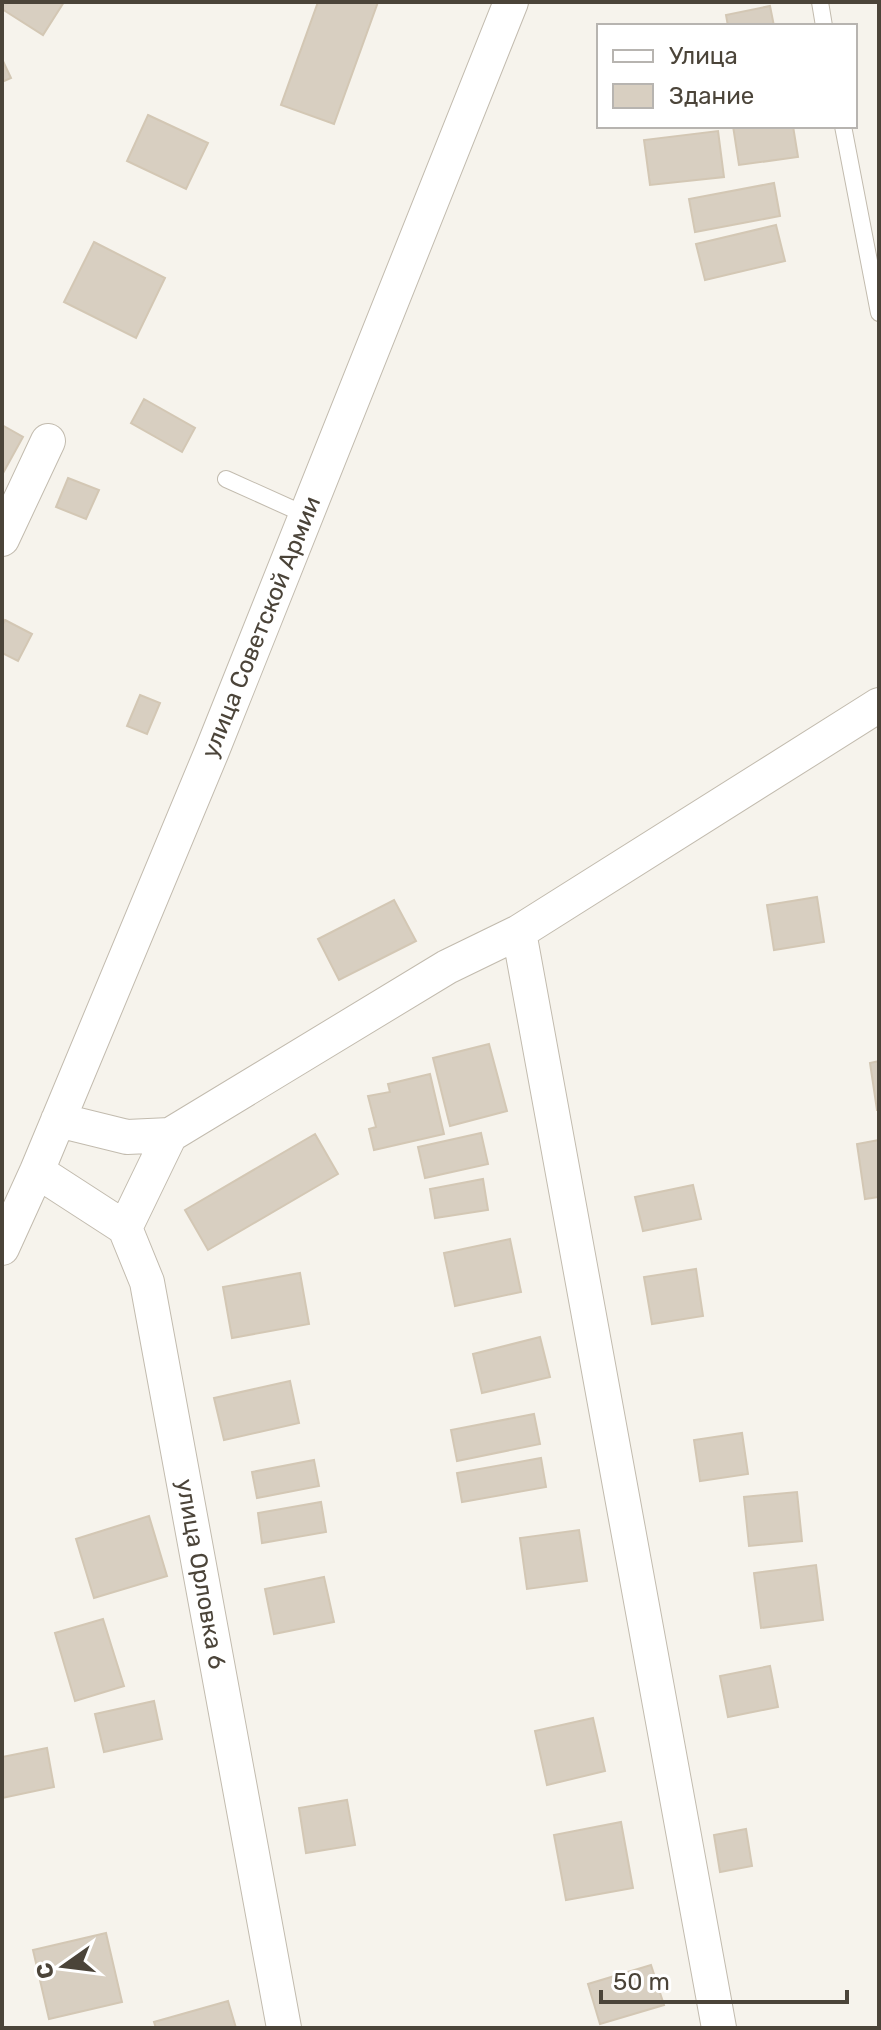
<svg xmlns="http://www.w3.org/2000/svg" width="881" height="2030" font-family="Rubik,sans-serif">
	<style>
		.building { fill: #d8cfc1; stroke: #d3c7b4; stroke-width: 2 }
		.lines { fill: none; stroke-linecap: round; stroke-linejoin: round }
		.service-casing { stroke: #c2bbae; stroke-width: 18 }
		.minor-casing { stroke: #c2bbae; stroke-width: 36 }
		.service { stroke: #fff; stroke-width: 16 }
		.minor { stroke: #fff; stroke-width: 34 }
		.labels { text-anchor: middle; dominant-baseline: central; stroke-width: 8; stroke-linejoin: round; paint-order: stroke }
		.street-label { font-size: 24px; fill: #4b4439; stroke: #fff }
	</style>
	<rect width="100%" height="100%" fill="#f6f3ec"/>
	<path class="building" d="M2,2H64L43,35L2,9Z
		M318,2H378L334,124L281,105Z
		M770,6L774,26H728L726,15Z
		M2,59L11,78L2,82Z
		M148,115L208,143L186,189L127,161Z
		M733,126H793L798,157L739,165Z
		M718,131L724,177L650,185L644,140Z
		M774,183L780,216L695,232L689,199Z
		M776,225L785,261L705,280L696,244Z
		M94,242L165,278L136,338L64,302Z
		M144,399L195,428L182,452L131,423Z
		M2,425L23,437L2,475Z
		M68,478L99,490L86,519L56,507Z
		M5,620L32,634L18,661L2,653V626Z
		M140,695L160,703L147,734L127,726Z
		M817,897L824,942L774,950L767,905Z
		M394,900L416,941L339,980L318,939Z
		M489,1044L507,1111L450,1126L433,1058Z
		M879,1061V1110H877L870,1063Z
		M430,1074L444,1134L374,1150L369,1129L376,1127L368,1096L390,1092L388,1084Z
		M481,1133L488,1164L425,1178L418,1147Z
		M315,1134L338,1174L208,1250L185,1210Z
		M879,1140V1197L865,1199L857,1144Z
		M483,1179L488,1210L435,1218L430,1189Z
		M693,1185L701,1219L643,1231L635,1197Z
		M510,1239L521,1292L455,1306L444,1253Z
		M696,1269L703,1316L652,1324L644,1277Z
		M300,1273L309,1324L232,1338L223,1287Z
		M540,1337L550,1377L482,1393L473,1354Z
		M290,1381L299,1423L224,1440L214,1398Z
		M534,1414L540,1444L457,1461L451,1430Z
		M742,1433L748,1474L700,1481L694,1440Z
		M541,1458L546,1487L462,1502L457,1473Z
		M314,1460L319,1486L257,1498L252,1472Z
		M797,1492L802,1541L749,1546L744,1497Z
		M321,1502L326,1532L262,1543L258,1513Z
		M149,1516L167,1576L94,1598L76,1539Z
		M579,1530L587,1581L527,1589L520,1538Z
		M816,1565L823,1620L761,1628L754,1573Z
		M324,1577L334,1622L274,1634L265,1589Z
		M103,1619L124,1686L75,1701L55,1633Z
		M770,1666L778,1707L728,1717L720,1676Z
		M154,1701L162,1739L104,1752L95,1714Z
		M593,1718L605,1771L547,1785L535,1731Z
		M47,1748L54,1787L2,1798V1757Z
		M347,1800L355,1845L306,1853L299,1808Z
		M621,1822L633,1888L566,1900L554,1835Z
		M746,1829L752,1866L720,1872L714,1835Z
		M106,1933L122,2002L49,2019L33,1950Z
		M651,1965L664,2005L600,2024L588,1984Z
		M228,2001L236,2028H156L154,2022Z"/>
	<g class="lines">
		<g class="service-casing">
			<path id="service" d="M820,2L824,26
				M843,126L879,313
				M226,479L306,515"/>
		</g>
		<g class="minor-casing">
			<path id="minor" d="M2,539L48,441
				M519,932L719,2028
				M58,1120L127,1137L170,1135L447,967L519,932L879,705
				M37,1171L125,1228L147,1282L284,2028
				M125,1228L170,1135
				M2,1248L37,1171L212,751L511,2"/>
		</g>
		<use href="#service" class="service"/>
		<use href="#minor" class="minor"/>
	</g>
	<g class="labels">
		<g class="street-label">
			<text transform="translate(261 627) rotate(-68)">улица Советской Армии</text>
			<text transform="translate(201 1574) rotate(80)">улица Орловка 6</text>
		</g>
	</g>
	<rect width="881" height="2030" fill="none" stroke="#4b4439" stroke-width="8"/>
	<rect x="597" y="24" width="260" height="104" fill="#ffffff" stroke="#b7b4b0" stroke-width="2"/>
	<rect x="613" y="50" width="40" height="12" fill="#ffffff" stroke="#b7b4b0" stroke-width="2"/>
	<text x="669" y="64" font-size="24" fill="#4b4439">Улица</text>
	<rect x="613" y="84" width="40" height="24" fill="#d8cfc1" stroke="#b7b4b0" stroke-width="2"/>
	<text x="669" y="104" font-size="24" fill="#4b4439">Здание</text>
	<g transform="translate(64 1966) rotate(256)" stroke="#ffffff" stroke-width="6" paint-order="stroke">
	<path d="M0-6L14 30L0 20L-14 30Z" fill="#4b4439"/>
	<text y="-12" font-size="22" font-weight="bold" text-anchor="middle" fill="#4b4439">С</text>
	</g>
	<path d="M601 1990v12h246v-12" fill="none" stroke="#4b4439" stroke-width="4"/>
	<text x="613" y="1990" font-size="24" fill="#4b4439" stroke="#ffffff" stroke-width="6" paint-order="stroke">50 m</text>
</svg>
